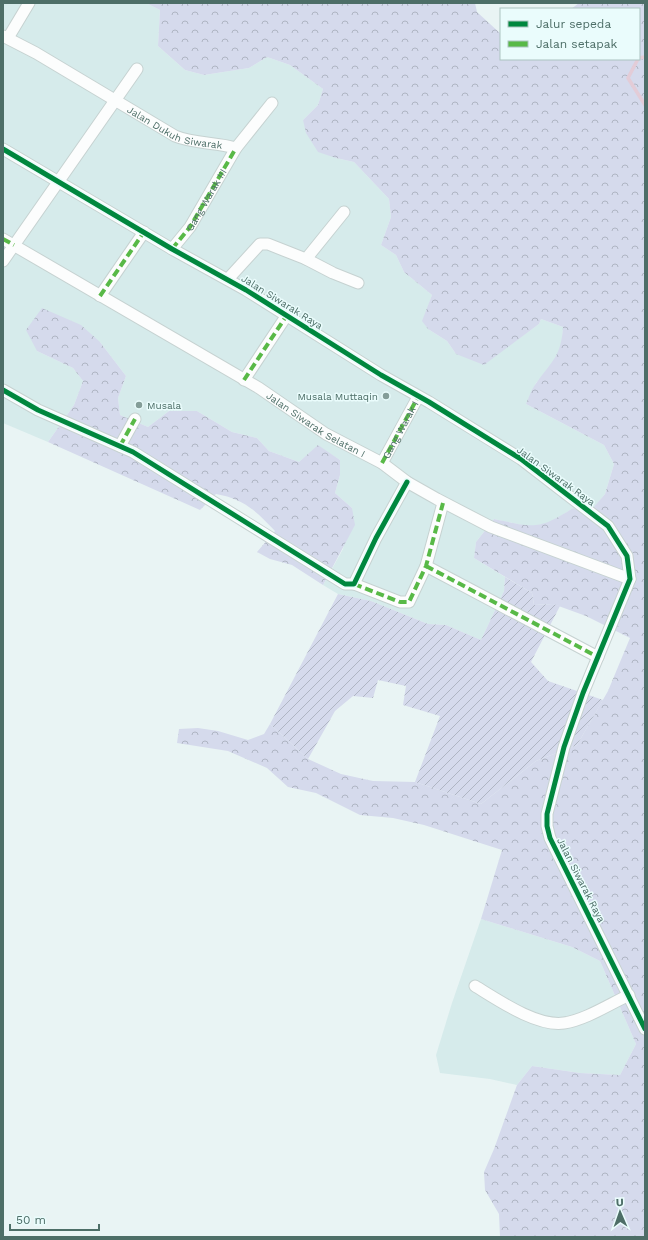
<svg xmlns="http://www.w3.org/2000/svg" width="648" height="1240" font-family="'Work Sans',sans-serif">
	<style>
		.residential { fill: #d6ebeb }
		.forest { fill: url(#forest-crowns) }
		.garden { fill: url(#garden-furrows) }
		.lines { fill: none; stroke-linecap: round; stroke-linejoin: round }
		.stream { stroke: #e3ccd7; stroke-width: 3.5 }
		.street-casing { stroke: #c6d2d1; stroke-width: 13 }
		.street { stroke: #fcfdfd; stroke-width: 11 }
		.quiet { stroke: #58b947; stroke-width: 4; stroke-dasharray: 8 4; stroke-linecap: butt }
		.cycleway-casing { stroke: #eafcfc; stroke-width: 8 }
		.cycleway { stroke: #00873e; stroke-width: 5 }
		.poi-dot { fill: #849d98; stroke: #eafcfc; stroke-width: 1.5 }
		.labels { text-anchor: middle; dominant-baseline: central; stroke-width: 3; stroke-linejoin: round; paint-order: stroke }
		.street-label { font-size: 10px; fill: #4d6e67; stroke: #eafcfc }
		.poi-label { font-size: 10px; fill: #4d6e67; stroke: #eafcfc; text-anchor: end }
	</style>
	<defs>
		<pattern id="forest-crowns" width="20" height="18" patternUnits="userSpaceOnUse"><rect width="20" height="18" fill="#d5daec"/><path d="M2 6a3 3 0 1 1 6 0M12 15a3 3 0 1 1 6 0" fill="none" stroke="#afb5c3"/></pattern>
		<pattern id="garden-furrows" width="10" height="10" patternUnits="userSpaceOnUse"><rect width="10" height="10" fill="#d5daec"/><path d="M-1 1l2-2M0 10L10 0M9 11l2-2" fill="none" stroke="#afb5c3"/></pattern>
	</defs>
	<rect width="100%" height="100%" fill="#e9f4f4"/>
	<path class="residential" d="M3,3H146L160,10L158,46L185,70L204,75L249,68L267,57L290,65L323,89L318,105L303,120L336,158L354,162L389,199L391,217L381,245L396,255L404,272L432,295L423,321L428,329L447,341L456,354L514,342L539,324L541,319L563,327L562,344L553,364L536,383L526,404L604,445L614,464L605,494L588,515L573,508L552,522L531,527L494,519L476,542L474,558L505,577L504,591L481,640L446,625L428,624L371,601L338,594L323,585L343,549L352,508L335,493L340,475V460L318,446L299,462L269,451L257,438L232,432L197,411H169L148,427L120,415L118,398L126,376L100,342L37,351L73,368L83,381L74,405L48,442L3,423Z
		M481,919L572,947L600,961L636,1044L620,1075L580,1073L532,1066L517,1085L490,1079L440,1073L436,1055L452,1003Z"/>
	<path class="forest" d="M146,3H475L477,12L501,34V59H639V9H571L579,3H645V1237H500L499,1214L485,1190L484,1172L494,1149L517,1085L532,1066L580,1073L620,1075L636,1044L600,961L572,947L481,919L502,850L424,825L393,818L360,815L316,793L288,787L267,768L228,751L177,743L179,729L198,728L218,731L248,740L264,734L270,724L308,759L341,774L373,781L415,782L481,804L536,761L577,745L608,691L630,638L586,616L553,604L534,605L532,593L474,558L476,542L494,519C533,527 538,531 573,508L588,514L605,494L614,464L604,445L526,404C529,397 532,388 537,382C553,360 561,356 563,327L541,319L539,324L484,365L456,354L447,341L428,329L422,321L432,295L404,272L396,255L381,245L391,217L389,199L354,162L336,158L318,152L306,133L303,120L318,105L323,89L290,65L267,57L249,68L204,75L185,70L158,46L160,10Z
		M42,308L81,325L100,342L126,376L118,398L120,415L148,427L169,411H197L232,432L257,438L269,451L299,462L318,445L340,460V475L335,493L352,508L355,525L323,585L292,565L270,559L257,552L275,531C256,511 244,499 216,494L200,510L48,442L74,405L83,381L73,368L37,351L26,330Z"/>
	<path class="garden" d="M505,577L532,593L534,605L553,604L560,606L531,662L548,681L603,700L577,745L536,761L481,804L415,782L440,716L403,705L406,686L378,680L373,698L353,696L335,711L308,759L270,724L338,594L371,601L428,624L446,625L481,640L504,591Z"/>
	<g class="lines">
		<path class="stream" d="M639,58L645,57
			M638,59L628,78L645,105"/>
		<g class="street-casing">
			<g id="street">
				<path id="s1" d="M3,36L36,53L175,136C194,144 216,142 236,148"/>
				<path d="M8,38L29,3"/>
				<path d="M3,149L172,249L246,290L381,375L429,402L521,459L608,526L627,556L630,579L583,693L564,747L547,814V826L550,838L645,1029"/>
				<path id="s2" d="M3,239L259,388L326,434L382,463L407,482L437,499L491,527L630,579"/>
				<path id="s3" d="M172,249L190,227L236,148L272,103"/>
				<path d="M306,259L333,273L358,283"/>
				<path d="M3,261L137,69"/>
				<path d="M228,279L260,244H268L306,259L344,212"/>
				<path d="M100,296L144,232"/>
				<path d="M244,380L287,315"/>
				<path d="M3,390L38,410L133,452L345,584H354L376,538L407,482"/>
				<path d="M120,446L135,419"/>
				<path d="M382,463L418,397"/>
				<path d="M426,566L598,657"/>
				<path d="M354,584L400,602H409L426,566L443,503"/>
				<path d="M475,986C498,1000 537,1027 564,1023C585,1020 610,1004 629,995"/>
			</g>
		</g>
		<use href="#street" class="street"/>
		<g class="quiet">
			<path d="M3,239L14,245"/>
			<path d="M172,249L190,227L236,148"/>
			<path d="M100,296L144,232"/>
			<path d="M244,380L287,315"/>
			<path d="M120,446L135,419"/>
			<path id="s4" d="M382,463L418,397"/>
			<path d="M426,566L598,657"/>
			<path d="M354,584L400,602H409L426,566L443,503"/>
		</g>
		<g class="cycleway-casing">
			<path id="cycleway" d="M3,149L172,249L246,290L381,375L429,402L521,459L608,526L627,556L630,579L583,693L564,747L547,814V826L550,838L645,1029
				M3,390L38,410L133,452L345,584H354L376,538L407,482"/>
		</g>
		<use href="#cycleway" class="cycleway"/>
	</g>
	<g class="poi-dot">
		<circle cx="386" cy="396" r="4"/>
		<circle cx="139" cy="405" r="4"/>
	</g>
	<g class="labels">
		<g class="street-label">
			<text stroke="none"><textPath href="#s1" startOffset="196">Jalan Dukuh Siwarak</textPath></text>
			<text stroke="none"><textPath href="#s3" startOffset="60">Gang Warak III</textPath></text>
			<text transform="translate(282 302) rotate(32)">Jalan Siwarak Raya</text>
			<text stroke="none"><textPath href="#s2" startOffset="364">Jalan Siwarak Selatan I</textPath></text>
			<text stroke="none"><textPath href="#s4" startOffset="38">Gang Warak I</textPath></text>
			<text transform="translate(556 476) rotate(36)">Jalan Siwarak Raya</text>
			<text transform="translate(581 880) rotate(63)">Jalan Siwarak Raya</text>
		</g>
		<g class="poi-label">
			<text x="378" y="396">Musala Muttaqin</text>
			<text x="147" y="405" text-anchor="start">Musala</text>
		</g>
	</g>
	<rect width="648" height="1240" fill="none" stroke="#4d6e67" stroke-width="8"/>
	<rect x="500" y="8" width="140" height="52" fill="#eafcfc" stroke="#abc3c0"/>
	<rect x="508" y="21" width="20" height="6" fill="#00873e" stroke="#abc3c0"/>
	<text x="536" y="28" font-size="12" fill="#4d6e67">Jalur sepeda</text>
	<rect x="508" y="41" width="20" height="6" fill="#58b947" stroke="#abc3c0"/>
	<text x="536" y="48" font-size="12" fill="#4d6e67">Jalan setapak</text>
	<g transform="translate(620 1212) rotate(358)" stroke="#eafcfc" stroke-width="3" paint-order="stroke">
	<path d="M0-3L7 15L0 10L-7 15Z" fill="#4d6e67"/>
	<text y="-6" font-size="11" font-weight="bold" text-anchor="middle" fill="#4d6e67">U</text>
	</g>
	<path d="M10 1224v6h89v-6" fill="none" stroke="#4d6e67" stroke-width="2"/>
	<text x="16" y="1224" font-size="12" fill="#4d6e67" stroke="#eafcfc" stroke-width="3" paint-order="stroke">50 m</text>
</svg>
